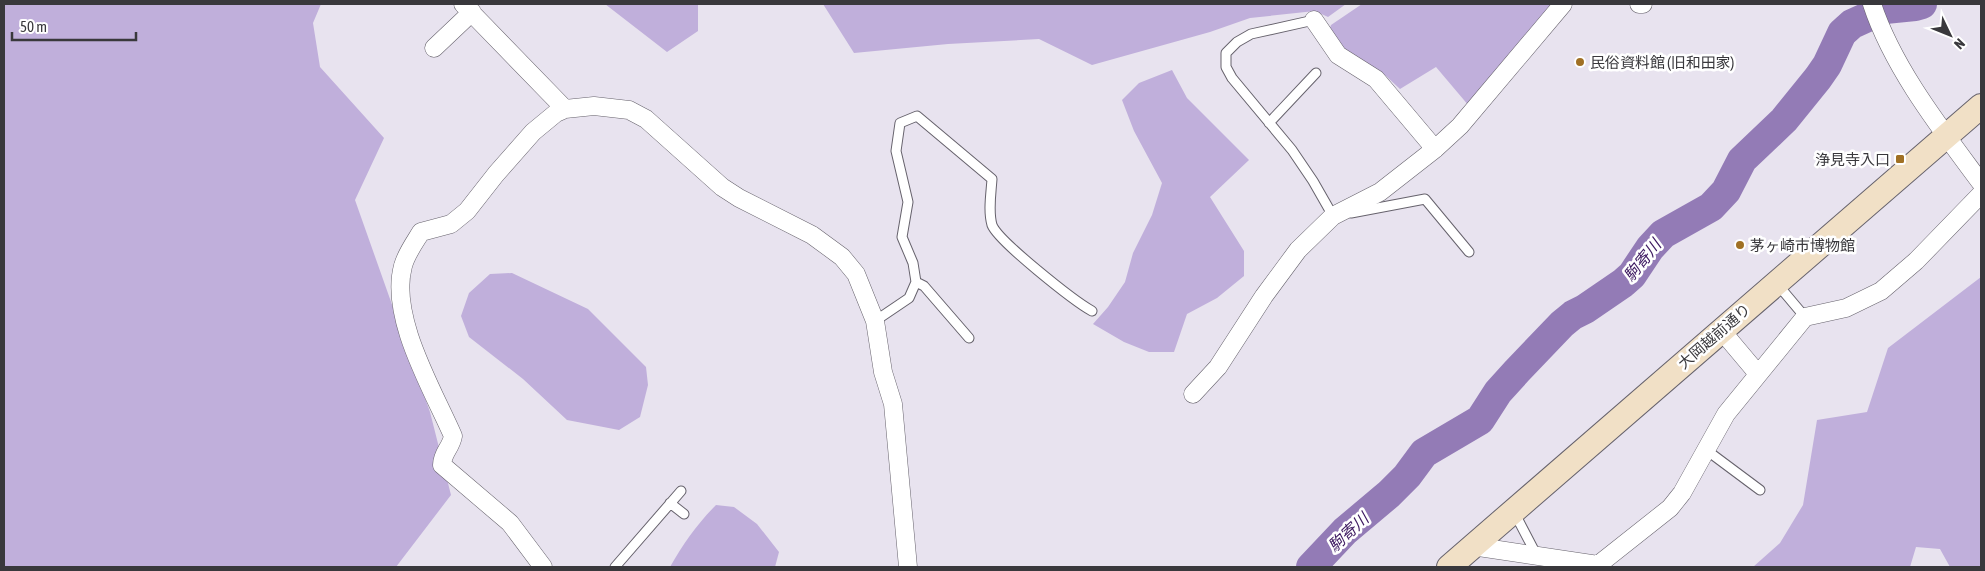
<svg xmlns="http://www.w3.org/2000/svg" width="1985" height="571" font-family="'Asap Condensed','Noto Sans JP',sans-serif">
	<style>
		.green { fill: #c0afdb }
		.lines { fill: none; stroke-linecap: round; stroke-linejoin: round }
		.river { stroke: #937bb6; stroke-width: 30 }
		.lane-casing { stroke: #66626c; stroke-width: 11 }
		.street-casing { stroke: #66626c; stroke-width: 19 }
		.secondary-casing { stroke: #66626c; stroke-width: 26 }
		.lane { stroke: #fff; stroke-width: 9 }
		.street { stroke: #fff; stroke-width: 18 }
		.secondary { stroke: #f1e0c6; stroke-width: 24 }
		.poi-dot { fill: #a07024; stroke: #fff; stroke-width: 2 }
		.labels { text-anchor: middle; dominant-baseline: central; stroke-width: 5; stroke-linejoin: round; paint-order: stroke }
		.poi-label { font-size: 15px; fill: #39383c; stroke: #fff; text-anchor: start }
		.street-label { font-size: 15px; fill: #39383c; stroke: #fff }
		.water-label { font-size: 16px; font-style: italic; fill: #3b175f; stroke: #fff }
	</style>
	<rect width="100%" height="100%" fill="#e8e3ef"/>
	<path class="green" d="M4,4H321L313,23L320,67L384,138L355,200L430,412L451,495L396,567H4Z
		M605,4H698V31L667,52Z
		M823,4H1346L1328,17L1315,11L1250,18L1210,32L1092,65L1039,39L948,44L854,53Z
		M1362,4H1553L1469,106L1436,67L1400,89L1386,76L1342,49L1329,31L1331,25Z
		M1172,70L1187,98L1249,160L1210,197L1244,251V276L1217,298L1187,314L1174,352H1149L1124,342L1093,324L1108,307L1125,282L1133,253L1152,215L1162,183L1134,131L1122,100L1139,83Z
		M512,273L588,309L646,367L648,385L640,417L619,430L567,420L523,379L469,337L461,316L469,293L490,274Z
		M1981,277V567H1950L1940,549L1916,547L1910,567H1753L1780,543L1803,505L1817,420L1867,412L1888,348Z
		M716,505L734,507L757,524L779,552L775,567H670C683,544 698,523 716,505Z"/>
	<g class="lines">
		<path class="river" d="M1311,567L1345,531L1389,494L1407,476L1424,453L1480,420L1498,392L1517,371L1562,324L1573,315L1585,309L1623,283L1632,275L1650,248L1663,234L1711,207L1726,191L1742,160L1784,120L1818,78L1827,65L1842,33L1852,24L1885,9L1915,6L1922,4"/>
		<g class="lane-casing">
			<path id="lane" d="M1314,20L1251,34L1237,42L1226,53V67L1232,78L1292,150L1313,181L1333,216H1336
				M1269,123L1316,73
				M1351,213L1425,199L1469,252
				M916,282L924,286L969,338
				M1778,285L1805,317
				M875,321L909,298L916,282L913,263L902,237L908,202L896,151L900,123L917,116L992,179C991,194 988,211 992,225C998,241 1074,301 1092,311
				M1705,449L1760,490
				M670,503L684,514
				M1514,512L1537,556
				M615,567L681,491"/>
		</g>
		<g class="street-casing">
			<path id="street" d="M463,4L565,109
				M1639,4H1643
				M1872,4C1893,68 1941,129 1981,183
				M1314,20L1338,55L1376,79L1435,149
				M434,48L472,12
				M1721,330L1758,374
				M1193,394L1218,367L1264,296L1298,250L1333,216L1380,192L1435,149L1460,126L1563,4
				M1472,546L1598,565L1670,508L1682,493L1726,414L1805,317L1846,308L1881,291L1916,261L1981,194
				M543,567L510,523L442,465C442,453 451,448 453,436C433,390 389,317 403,266C406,254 415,242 421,232L451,224L467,211L496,174L533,132L556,113L565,109L594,106L629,110L646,119L722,187L739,198L812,235L842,257L856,274L875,321L883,372L893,404L908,567"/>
		</g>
		<g class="secondary-casing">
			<path id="secondary" d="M1449,567L1981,106"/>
		</g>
		<use href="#lane" class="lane"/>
		<use href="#street" class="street"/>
		<use href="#secondary" class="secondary"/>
	</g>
	<g class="poi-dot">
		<circle cx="1580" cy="62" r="5"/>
		<rect x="1895" y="154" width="10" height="10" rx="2.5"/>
		<circle cx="1740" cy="245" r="5"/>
	</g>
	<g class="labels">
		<g class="poi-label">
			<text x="1590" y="62">民俗資料館 (旧和田家)</text>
			<text x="1890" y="159" text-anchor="end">浄見寺入口</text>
			<text x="1750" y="245">茅ヶ崎市博物館</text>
		</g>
		<g class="street-label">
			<text transform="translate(1714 336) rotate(-41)">大岡越前通り</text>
		</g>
		<g class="water-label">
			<text transform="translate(1642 260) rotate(-51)">駒寄川</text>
			<text transform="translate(1348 532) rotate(-43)">駒寄川</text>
		</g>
	</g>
	<rect width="1985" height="571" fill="none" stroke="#39383c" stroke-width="10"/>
	<g transform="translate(1950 35) rotate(133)" stroke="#ffffff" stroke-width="4" paint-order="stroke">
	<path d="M0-4L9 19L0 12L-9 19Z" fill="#39383c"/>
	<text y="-8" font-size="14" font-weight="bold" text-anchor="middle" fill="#39383c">N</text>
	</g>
	<path d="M12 32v8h124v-8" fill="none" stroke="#39383c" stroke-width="2.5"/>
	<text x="20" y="32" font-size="15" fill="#39383c" stroke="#ffffff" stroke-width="4" paint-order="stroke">50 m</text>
</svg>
